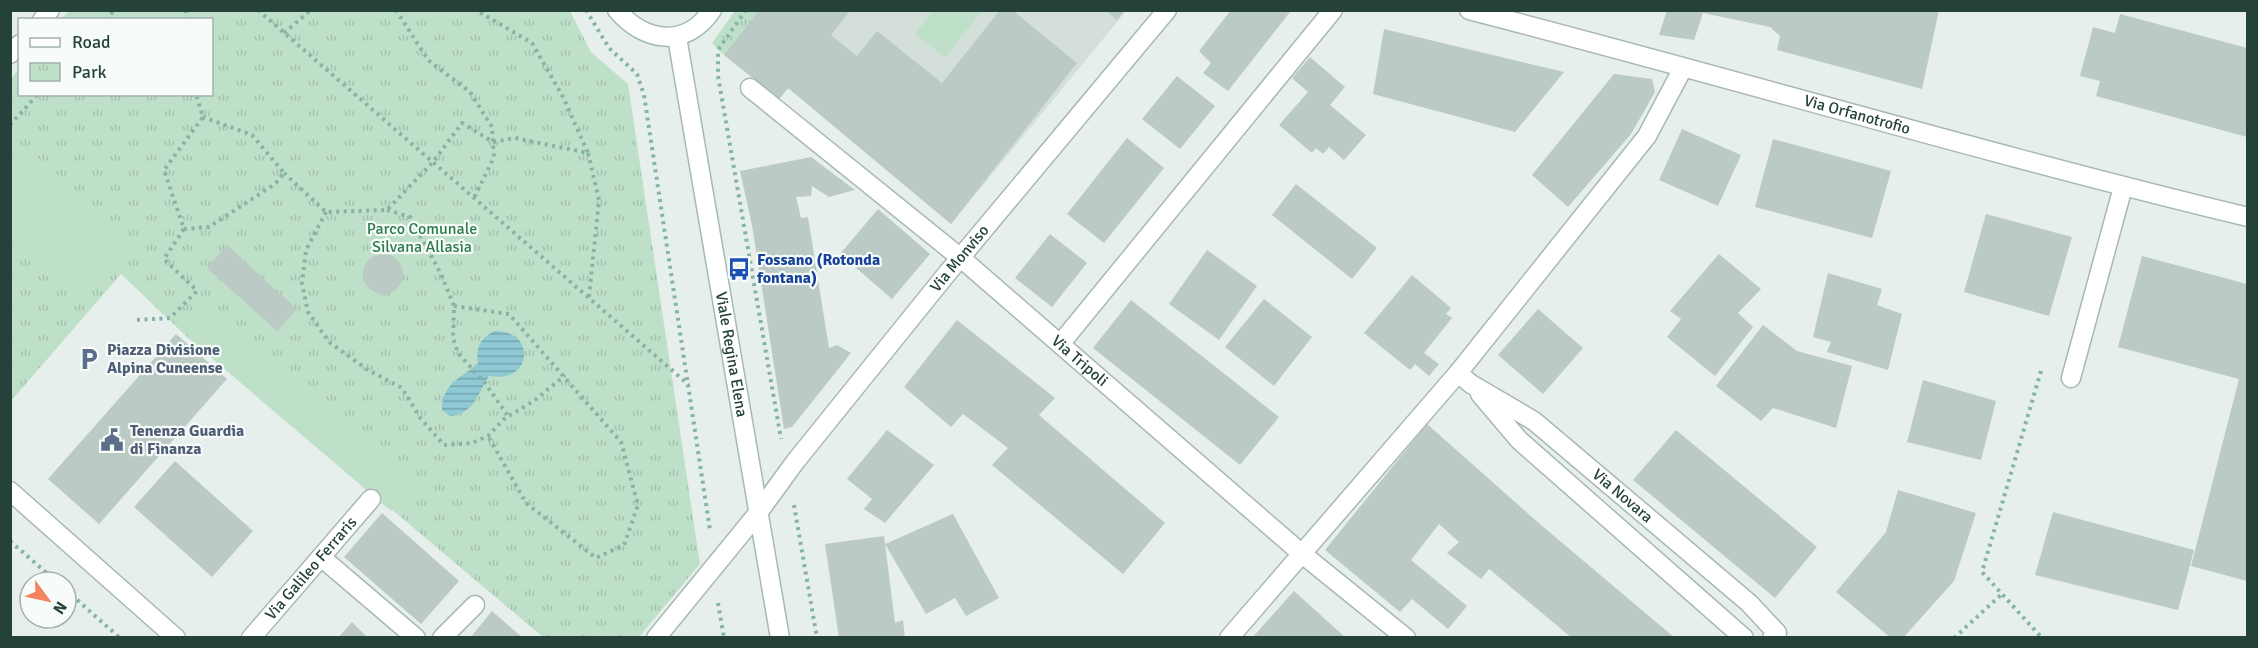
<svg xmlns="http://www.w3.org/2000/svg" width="2258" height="648" font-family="Signika,sans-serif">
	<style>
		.built { fill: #d4dfda }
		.park { fill: url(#park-tufts) }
		.pitch { fill: #bfe0c8 }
		.water { fill: url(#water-rules) }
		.building { fill: #bbcac4 }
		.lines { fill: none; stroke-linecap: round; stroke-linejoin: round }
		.lane-casing { stroke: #a8b8b2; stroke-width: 21 }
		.street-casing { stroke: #a8b8b2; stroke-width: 21 }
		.secondary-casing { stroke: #a4bbb3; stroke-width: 21 }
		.path { stroke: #86b3a5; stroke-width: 4; stroke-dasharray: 3 4.5; stroke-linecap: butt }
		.lane { stroke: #fff; stroke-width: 18 }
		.street { stroke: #fff; stroke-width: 18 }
		.secondary { stroke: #fff; stroke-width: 18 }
		.labels { text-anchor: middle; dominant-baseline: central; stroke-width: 4.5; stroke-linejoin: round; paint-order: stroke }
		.street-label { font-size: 16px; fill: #24423a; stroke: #f7fbf9 }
		.park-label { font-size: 16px; fill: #2d7a4b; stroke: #f7fbf9 }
		.transit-label { font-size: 16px; font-weight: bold; fill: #164399; stroke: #f7fbf9; text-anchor: start }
		.service-label { font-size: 16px; font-weight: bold; fill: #4e5e75; stroke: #f7fbf9; text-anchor: start }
	</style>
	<defs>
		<pattern id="park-tufts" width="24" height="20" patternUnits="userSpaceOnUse" patternTransform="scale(1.5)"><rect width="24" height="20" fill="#bfe0c8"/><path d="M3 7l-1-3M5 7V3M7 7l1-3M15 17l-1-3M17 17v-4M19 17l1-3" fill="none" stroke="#a4c1ad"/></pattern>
		<pattern id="water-rules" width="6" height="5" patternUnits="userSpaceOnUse" patternTransform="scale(1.5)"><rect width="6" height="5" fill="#8ec9d4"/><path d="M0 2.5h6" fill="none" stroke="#74a5ad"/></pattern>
	</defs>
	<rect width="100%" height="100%" fill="#e6efeb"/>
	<path class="built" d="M759,11H1126L951,224L789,88L779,99L724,55Z"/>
	<path class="park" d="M69,11H570L591,52L628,84L700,564L639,637H543L187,337L121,274L11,401V79L19,68L20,94H212V20L61,19Z
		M735,11H759L724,55L712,43Z"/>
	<path class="pitch" d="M933,11V10L982,11L945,57L915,34Z
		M33,153L131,239L83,294L11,229V179Z
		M214,306L418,480L391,511L187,337Z"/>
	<path class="water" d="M494,331C537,330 533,384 489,376C478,393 474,414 450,416L442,410C442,384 460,378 478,364C476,347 479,340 494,331Z"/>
	<path class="building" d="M759,10H851L831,35L857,56L877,31L942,83L1000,10H1012L1077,63L951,224L788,88L779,99L724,55Z
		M1105,10H1125L1117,20Z
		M1231,10L1290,12L1228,91L1203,73L1211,63L1199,51Z
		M1667,10H1939L1922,89L1777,50L1780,36L1770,27L1703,13L1694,40L1659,35Z
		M2120,14L2247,48V137L2096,96L2100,81L2080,76L2093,27L2115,33Z
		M1384,29L1564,72L1515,132L1373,94Z
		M1310,57L1345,87L1330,105L1366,135L1344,160L1329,147L1323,154L1316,148L1312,153L1279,125L1308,92L1292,78Z
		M1614,74L1652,79L1655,92L1631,134L1568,207L1532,175Z
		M1177,76L1215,106L1180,149L1142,119Z
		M1682,129L1741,155L1718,206L1659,180Z
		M1127,138L1164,168L1104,243L1067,214Z
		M1773,139L1891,171L1872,238L1755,207Z
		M811,157L855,190L829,197L812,186L811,196L796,197L801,218L808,217L829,348L837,345L851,353L792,427L784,429L752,225L740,171Z
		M1296,184L1377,248L1352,279L1272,215Z
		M878,209L930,254L892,299L840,254Z
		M1986,214L2072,237L2049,316L1964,292Z
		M1050,234L1087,263L1052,307L1015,278Z
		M227,245L297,309L277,331L207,268Z
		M1207,250L1257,286L1219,340L1169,304Z
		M363 274a20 20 0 1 1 40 0a20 20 0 1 1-40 0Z
		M1719,254L1761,289L1738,313L1753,327L1715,376L1667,337L1681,319L1670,311Z
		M2142,256L2247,284V581L2191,566L2239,379L2118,347Z
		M1828,273L1882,289L1877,305L1902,314L1888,370L1827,352L1831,342L1813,337Z
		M1412,275L1451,308L1446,314L1452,318L1424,353L1439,364L1429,376L1415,364L1410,370L1364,333Z
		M1264,299L1312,337L1274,386L1225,347Z
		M1131,300L1279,417L1240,465L1093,348Z
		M1538,309L1583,348L1543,394L1498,355Z
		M957,320L1055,398L1039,415L1165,523L1123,574L992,465L1008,448L963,414L951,427L904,387Z
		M1763,325L1797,351L1852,366L1836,428L1773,408L1761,421L1716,386Z
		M176,334L227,379L99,524L48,479Z
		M1923,380L1996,401L1981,460L1907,442Z
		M1427,424L1541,525L1675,638H1572L1489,569L1481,579L1447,553L1459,542L1439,524L1411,560L1467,606L1448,629L1412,599L1400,612L1325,550Z
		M887,430L934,465L885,523L864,509L872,499L847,479Z
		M1676,430L1817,547L1775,598L1633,480Z
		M175,461L253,531L212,577L134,507Z
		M1898,490L1976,513L1954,581L1903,638H1891L1836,592L1886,532Z
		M2053,512L2194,550L2178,610L2035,575Z
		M382,513L459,581L421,624L344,557Z
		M953,514L999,598L966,616L955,598L926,614L885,544Z
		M884,536L895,623L903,620L905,638H839L825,544Z
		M1294,591L1346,638H1252Z
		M492,611L523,638H470Z
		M352,622L368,638H338Z"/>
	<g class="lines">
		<g class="lane-casing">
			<path id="lane" d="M1061,343L1333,10
				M2071,378L2123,187
				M321,557L416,638
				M442,638L475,605"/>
		</g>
		<g class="street-casing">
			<g id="street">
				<path id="s1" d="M1469,10C1729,77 1986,154 2248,217"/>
				<path d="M42,20L50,10"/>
				<path d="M10,54L20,44"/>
				<path id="s2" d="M750,88L962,259L1301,553L1406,638"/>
				<path id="s3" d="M1458,373L1471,384L1534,421L1749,603L1777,633L1772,638"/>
				<path d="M1480,394L1519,440L1744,638"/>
				<path d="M10,491L176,638"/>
				<path id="s4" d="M251,638L371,499"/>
				<path id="s5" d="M656,638L758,513L795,462L945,276L1167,10"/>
				<path d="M1229,638L1458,373L1647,136L1683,68"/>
			</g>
		</g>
		<g class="secondary-casing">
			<g id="secondary">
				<path d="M617,10C644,42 686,49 712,10"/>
				<path id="s6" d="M677,37L780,638"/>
			</g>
		</g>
		<path class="path" d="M186,10L187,20
			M258,10L689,385
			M396,10L428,60L470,92L492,127L494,157L474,198
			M586,10L609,48L637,74L644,95L710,530
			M746,10L718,50V76L781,439
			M106,20L114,10
			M284,33L311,10
			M10,125L38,94
			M588,153L599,200L589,297
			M284,173L326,212L387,210L433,162L462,123L493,142L515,138L588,153L563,97L532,43L476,10
			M387,210L410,217L441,274L454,306L453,338L458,353L485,383L508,416
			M326,212L306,250L302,283L308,312L329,342L368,370L402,388L421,419L444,445L472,443L488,436L504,419L535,400L565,375
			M184,229L209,227L275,184L284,173L252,135L203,117
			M454,306L509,314L621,442L638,505L624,545L596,558L526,503L488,436
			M137,320L170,318L197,291L164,259L184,229L164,170L203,117L196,94
			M2041,371L1982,572L2042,638
			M794,505L817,638
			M10,541L57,582
			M66,590L120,638
			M718,603L724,638
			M1954,638L2002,594"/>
		<use href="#lane" class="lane"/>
		<use href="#street" class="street"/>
		<use href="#secondary" class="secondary"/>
	</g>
	<defs>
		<g id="bus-bare" transform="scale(1.8)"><path d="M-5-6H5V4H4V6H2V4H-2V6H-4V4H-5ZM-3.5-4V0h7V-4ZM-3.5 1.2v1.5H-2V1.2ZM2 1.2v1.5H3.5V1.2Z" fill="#1a4fb4" stroke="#f7fbf9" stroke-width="2.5" paint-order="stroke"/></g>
		<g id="parking-bare" transform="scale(1.8)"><path d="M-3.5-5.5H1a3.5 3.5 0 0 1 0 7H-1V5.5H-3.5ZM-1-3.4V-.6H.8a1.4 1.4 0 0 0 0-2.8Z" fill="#5c6f8a" stroke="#f7fbf9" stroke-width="2.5" paint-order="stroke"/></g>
		<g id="civic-bare" transform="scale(1.8)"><path d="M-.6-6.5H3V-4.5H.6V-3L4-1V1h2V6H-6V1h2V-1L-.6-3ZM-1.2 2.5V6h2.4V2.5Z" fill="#5c6f8a" stroke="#f7fbf9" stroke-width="2.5" paint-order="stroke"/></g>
	</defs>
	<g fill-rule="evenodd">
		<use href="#bus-bare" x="739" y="269"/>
		<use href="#parking-bare" x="89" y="359"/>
		<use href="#civic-bare" x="112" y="440"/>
	</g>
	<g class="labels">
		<g class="street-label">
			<text stroke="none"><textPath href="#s1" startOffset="402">Via Orfanotrofio</textPath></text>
			<text stroke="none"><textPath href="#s5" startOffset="486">Via Monviso</textPath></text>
			<text stroke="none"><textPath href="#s6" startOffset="322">Viale Regina Elena</textPath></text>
			<text stroke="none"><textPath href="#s2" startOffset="428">Via Tripoli</textPath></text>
			<text stroke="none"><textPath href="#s3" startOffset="206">Via Novara</textPath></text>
			<text stroke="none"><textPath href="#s4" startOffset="92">Via Galileo Ferraris</textPath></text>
		</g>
		<g class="park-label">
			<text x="422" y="229">Parco Comunale<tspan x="422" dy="18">Silvana Allasia</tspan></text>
		</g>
		<g class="transit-label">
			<text x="757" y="260">Fossano (Rotonda<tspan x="757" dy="18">fontana)</tspan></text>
		</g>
		<g class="service-label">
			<text x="107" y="350">Piazza Divisione<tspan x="107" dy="18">Alpina Cuneense</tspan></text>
			<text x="130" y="431">Tenenza Guardia<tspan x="130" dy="18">di Finanza</tspan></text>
		</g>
	</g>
	<rect width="2258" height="648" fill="none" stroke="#24423a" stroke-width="24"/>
	<rect x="18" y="18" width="195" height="78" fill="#f7fbf9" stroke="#a3b1ad" stroke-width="1.5"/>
	<rect x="30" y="38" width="30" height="9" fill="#ffffff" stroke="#a3b1ad" stroke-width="1.5"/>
	<text x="72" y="48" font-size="18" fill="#24423a">Road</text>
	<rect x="30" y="63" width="30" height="18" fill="url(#park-tufts)" stroke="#a3b1ad" stroke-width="1.5"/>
	<text x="72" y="78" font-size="18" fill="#24423a">Park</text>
	<g transform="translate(48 600) rotate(123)"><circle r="28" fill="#f7fbf9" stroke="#a3b1ad" stroke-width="1.5"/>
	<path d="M0-4.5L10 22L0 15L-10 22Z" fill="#f4845f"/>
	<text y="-9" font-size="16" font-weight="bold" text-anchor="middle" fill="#24423a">N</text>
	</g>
</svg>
